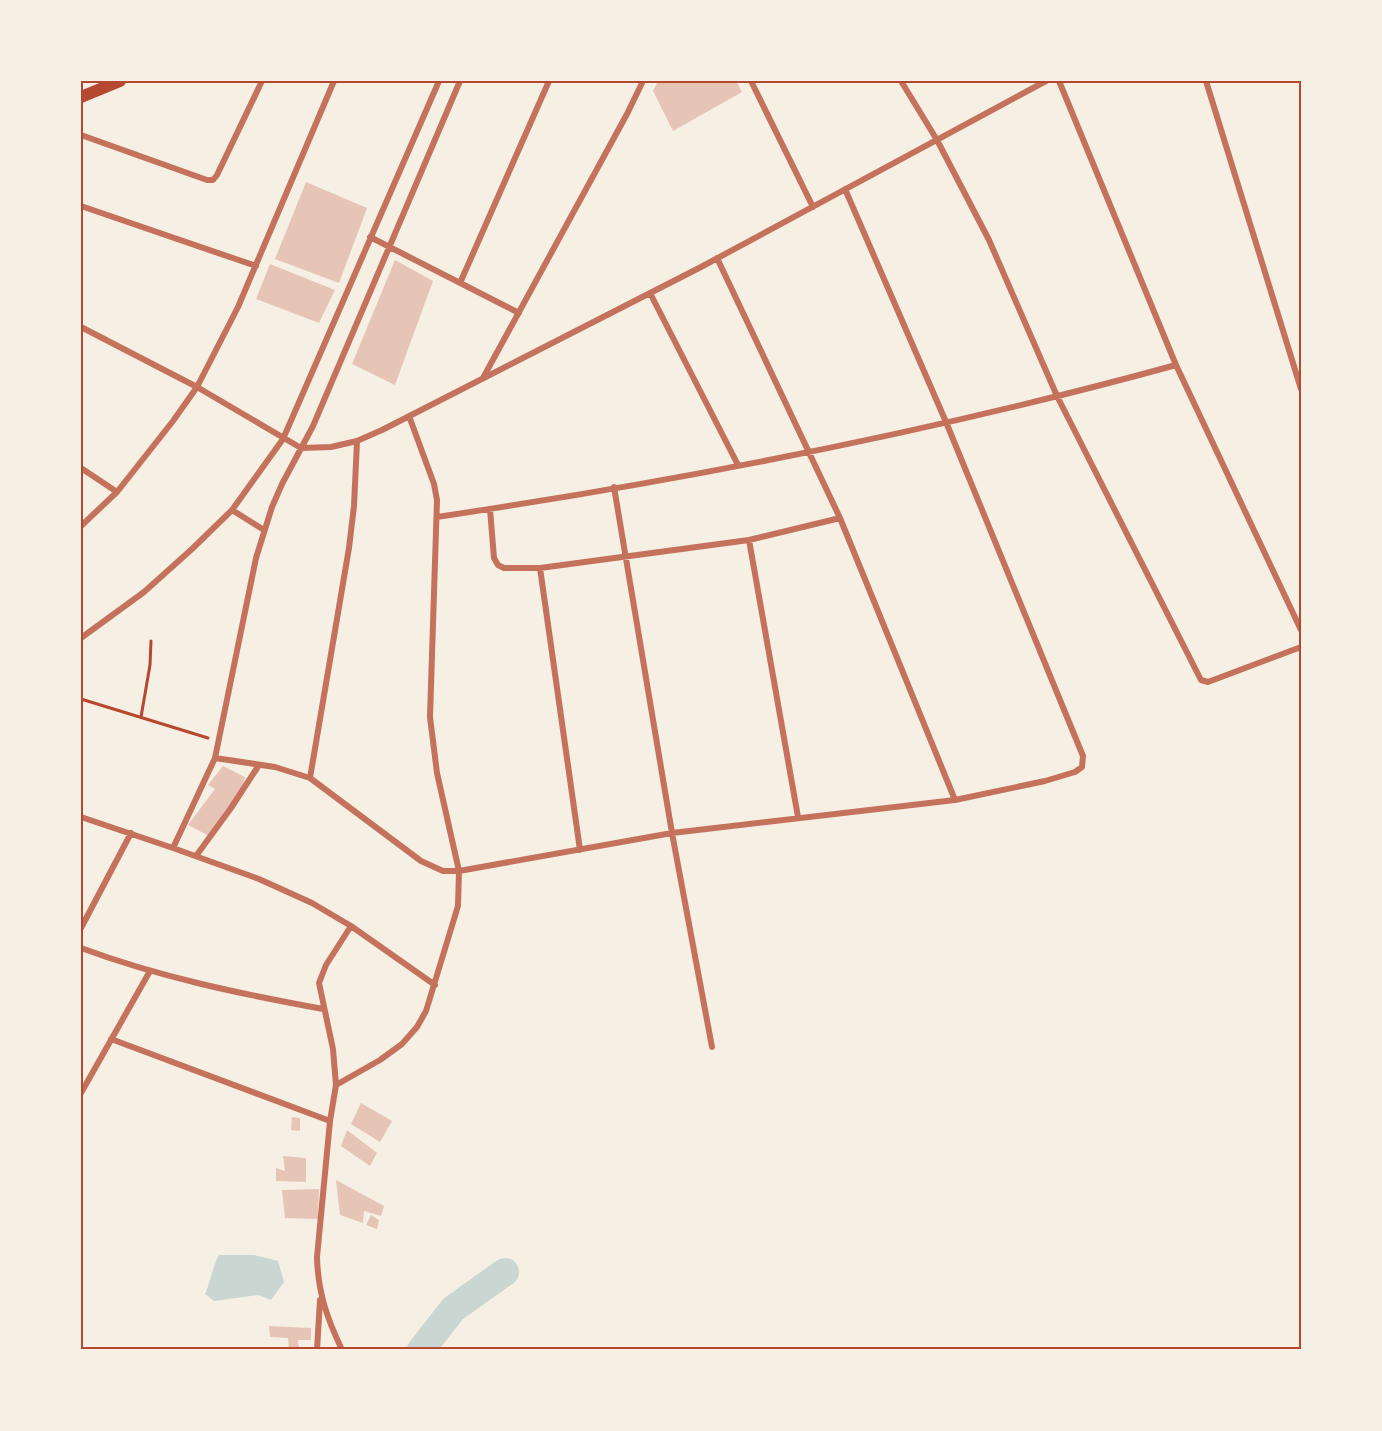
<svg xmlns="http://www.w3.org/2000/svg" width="1382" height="1431" font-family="Helvetica,sans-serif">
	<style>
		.water { fill: #c9d6d2 }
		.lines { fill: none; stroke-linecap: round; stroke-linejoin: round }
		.river { stroke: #c9d6d2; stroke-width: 28 }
		.building { fill: #e6c5b7 }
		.path { stroke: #b5482f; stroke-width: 3 }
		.minor { stroke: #c5725c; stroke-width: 6 }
		.secondary { stroke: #b5482f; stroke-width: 12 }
		.neatline { fill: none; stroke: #b5482f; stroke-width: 2 }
	</style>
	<rect width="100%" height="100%" fill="#f6efe4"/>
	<path class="water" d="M219,1255H254L278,1261L284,1282L271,1300L258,1295L214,1301L205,1294C211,1281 212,1268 219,1255Z"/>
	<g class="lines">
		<path class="river" d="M421,1350L453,1309L505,1272"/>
	</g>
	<path class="building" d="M658,81H736L742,92L673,131L653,91Z
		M306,182L367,208L339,283L275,259Z
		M395,260L433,281L395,385L352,364Z
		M270,264L335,290L319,323L256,299Z
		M223,766L245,777L242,789L209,836L188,825L215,789L208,785Z
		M361,1103L392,1121L380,1142L351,1124Z
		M292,1117L300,1118V1131L291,1130Z
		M347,1130L377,1153L370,1166L341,1146Z
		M283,1156L306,1158V1182L276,1181V1168L285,1171Z
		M336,1180L384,1206L381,1216L364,1211L363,1223L340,1215Z
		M319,1189L318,1219L285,1218L282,1190Z
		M371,1215L379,1220L377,1229L366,1225Z
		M269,1326L311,1328V1340H298L299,1350H289L288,1338L270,1337Z"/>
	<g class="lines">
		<path class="path" d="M81,699L208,738
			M141,717L150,665L151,641"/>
		<path class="minor" d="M751,81L813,207
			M901,81L937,140L989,240L1057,396L1201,680L1208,682L1301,647
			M1059,81L1176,365L1301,630
			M1206,81L1301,389
			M81,135L207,180H213L217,175L262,81
			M81,206L256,266
			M370,237L519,313
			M717,258L840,518L955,800
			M460,283L549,81
			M650,293L738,465
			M81,327L197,387L301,448L331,447L357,441L382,430L701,267L1046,81
			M483,378L627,114L643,81
			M81,468L117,492
			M614,487L672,833L712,1047
			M490,509L494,558L498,565L504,568H540L749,540L840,518
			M232,510L264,530
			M437,517C685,480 933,432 1176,365
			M81,526L117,492L173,421L197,387L238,307L334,81
			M749,540L798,817
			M540,568L580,850
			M81,638L144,592L192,549L232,510L283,439L439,81
			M215,758L275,767L310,778L421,861L443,871H459L672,833L955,800L1045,781L1075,772L1082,767L1083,756L946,422L845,189
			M310,778L349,548L354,506L357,441
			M81,817L173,848L259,879L312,903L351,926L435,985
			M173,848L215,758L256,558L272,507L282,484L313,426L460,81
			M196,856L231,808L259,765
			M81,928L131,833
			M81,948C159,977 241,994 323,1009
			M111,1039L330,1121
			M336,1085L380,1060L402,1044L417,1027L426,1011L458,906L459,871L437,773L430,717L437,500L434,484L409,416
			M81,1093L150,971
			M317,1350L320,1300
			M342,1350C327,1318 318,1293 317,1257L330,1121L336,1085L333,1049L319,983L326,965L351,926"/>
		<path class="secondary" d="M81,97L120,81"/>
	</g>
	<rect width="1382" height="1431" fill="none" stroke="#f6efe4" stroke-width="165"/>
	<rect x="82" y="82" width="1218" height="1266" class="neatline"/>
</svg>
